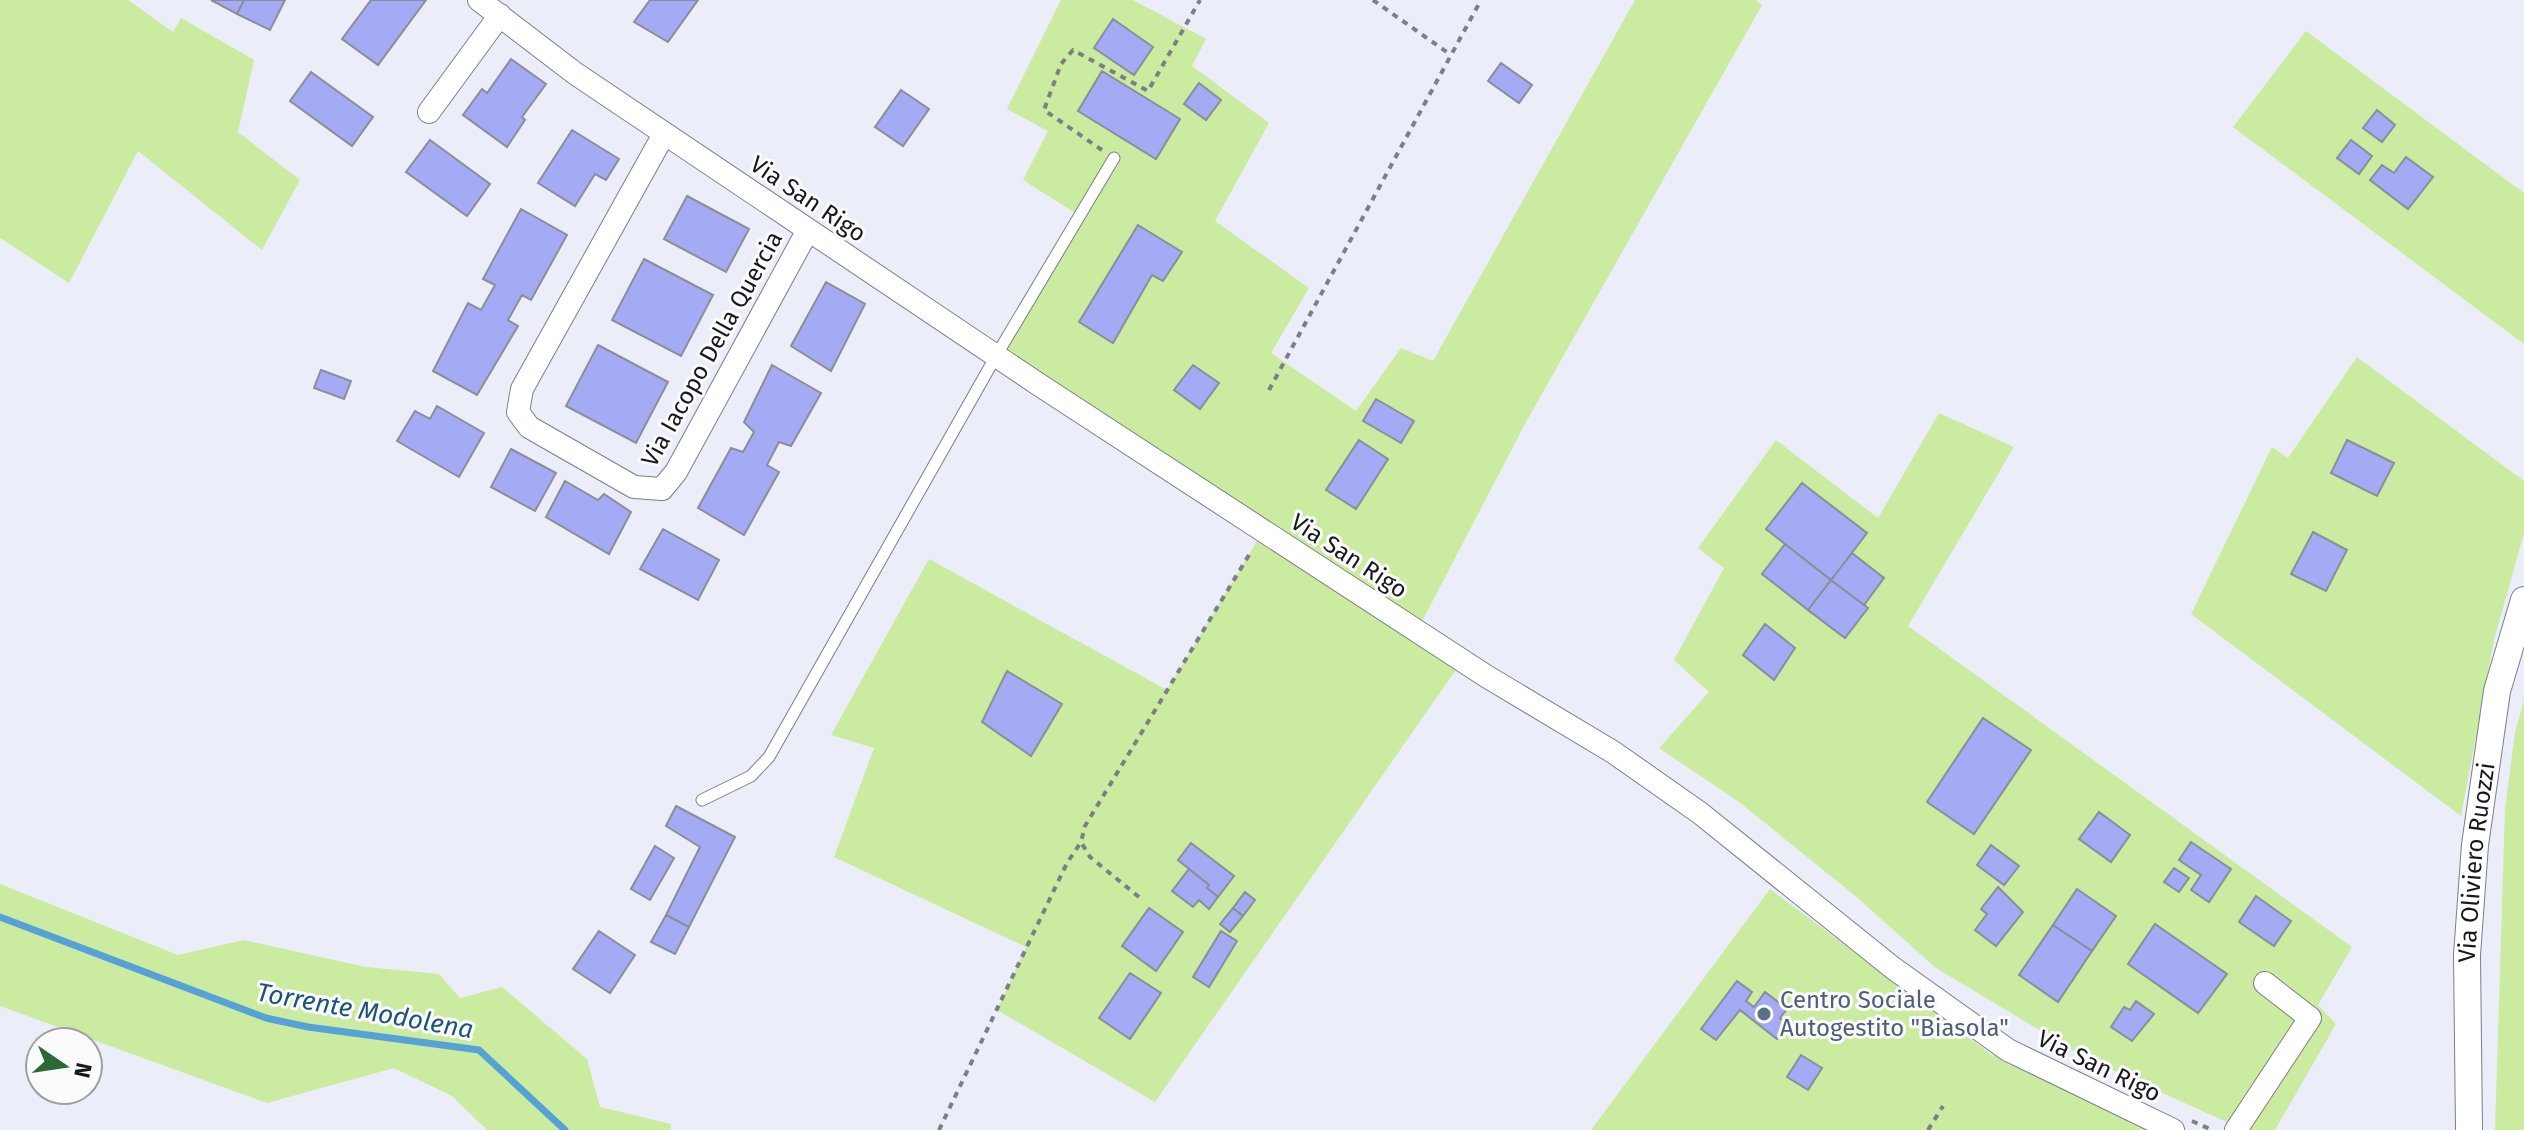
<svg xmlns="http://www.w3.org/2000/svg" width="2524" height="1130" font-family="'Fira Sans',sans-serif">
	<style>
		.green { fill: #cbeba1 }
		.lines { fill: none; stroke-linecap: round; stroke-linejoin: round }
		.stream { stroke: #56a2d6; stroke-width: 7 }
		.building { fill: #a5aaf5; stroke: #8b8d98; stroke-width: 2 }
		.service-casing { stroke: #7c7e88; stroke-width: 13 }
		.minor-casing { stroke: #7c7e88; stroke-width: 24 }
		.tertiary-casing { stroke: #7c7e88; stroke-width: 28 }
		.path { stroke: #7d7e86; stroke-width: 4; stroke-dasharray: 6 6; stroke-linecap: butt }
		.service { stroke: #fff; stroke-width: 11 }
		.minor { stroke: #fff; stroke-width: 22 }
		.tertiary { stroke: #fff; stroke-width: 26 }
		.service-dot { fill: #5c6f8a; stroke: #fbfbfd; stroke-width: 3 }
		.labels { text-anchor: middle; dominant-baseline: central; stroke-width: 6; stroke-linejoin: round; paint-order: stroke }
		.street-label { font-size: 24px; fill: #17181c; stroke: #fbfbfd }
		.service-label { font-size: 24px; fill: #4e5e75; stroke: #fbfbfd; text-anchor: start }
		.water-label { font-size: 26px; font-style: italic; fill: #1c5478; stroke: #fbfbfd }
	</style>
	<rect width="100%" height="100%" fill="#ebedf9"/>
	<path class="green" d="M0,0H128L173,32L181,18L254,60L238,132L300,180L262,250L138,151L69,283L0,238Z
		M1061,0H1133L1206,39L1192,66L1269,123L1215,221L1309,288L1271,353L1356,411L1401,348L1433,361L1635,0H1755L1762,5L1526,422L1417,631L1462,661L1155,1102L997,1010L1026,947L834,857L874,748L831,735L929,559L1167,690L1263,531L996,356L1080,216L1023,180L1048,131L1007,109Z
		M2306,31L2524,193V344L2233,127Z
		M2357,357L2524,481V533L2494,640L2461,816L2191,614L2272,447L2288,458Z
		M1939,413L2014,447L1908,626L2352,947L2318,1005L2336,1024L2275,1130H2244L2086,1058L1936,968L1853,894L1739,802L1659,748L1709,692L1674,660L1724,568L1698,548L1776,440L1878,518Z
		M2524,700V1130H2495L2505,809L2515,732Z
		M0,884L178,955L244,940L366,967L439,974L460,998L502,987L587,1059L600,1107L671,1124V1130H487L452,1096L394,1068L267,1103L0,1006Z
		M1770,889L1993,1056L2001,1044L2173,1130H1591Z"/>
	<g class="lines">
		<path class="stream" d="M0,917L266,1018L308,1027L479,1050L565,1130"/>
	</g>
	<path class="building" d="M211,0H244L237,14Z
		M244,0H285L270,30L237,14Z
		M371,0H426L378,65L342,39Z
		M650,0H698L668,42L634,22Z
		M1113,19L1153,47L1134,75L1094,48Z
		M511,59L546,84L522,117L525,120L507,147L463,115L482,89L487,93Z
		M1501,63L1532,85L1519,103L1488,81Z
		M1102,71L1180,119L1156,159L1078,111Z
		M311,72L373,117L352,146L290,101Z
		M1199,83L1221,100L1206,120L1184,104Z
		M901,90L929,109L903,146L875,127Z
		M2377,110L2395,125L2382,142L2363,128Z
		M572,130L619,159L606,180L595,174L575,206L538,183Z
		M430,140L490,184L467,216L406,172Z
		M2351,140L2372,156L2359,174L2337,158Z
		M2406,157L2433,177L2408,209L2370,180L2382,165L2394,173Z
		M687,196L749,229L726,272L664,239Z
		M521,209L567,235L531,300L522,295L508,320L518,326L477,395L433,371L468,303L481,310L495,285L483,279Z
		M1138,225L1182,252L1163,281L1152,275L1113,343L1079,322Z
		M644,259L713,295L681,356L612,320Z
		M826,282L865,304L831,371L791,346Z
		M598,345L668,382L636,443L566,406Z
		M772,365L821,393L791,446L779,442L767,465L779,472L744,535L698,508L731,448L743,452L754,432L744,422Z
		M1193,365L1219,383L1200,409L1174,390Z
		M321,370L351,381L344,399L314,388Z
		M1376,399L1414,421L1401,443L1363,421Z
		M437,406L484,433L459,477L397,441L415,411L430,419Z
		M1359,440L1388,459L1356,509L1326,490Z
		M2347,440L2394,463L2377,496L2331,473Z
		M511,449L556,473L535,511L491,487Z
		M565,481L598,500L604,494L631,512L609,554L546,517Z
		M1802,483L1867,533L1831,580L1766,529Z
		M663,529L719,560L698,600L640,569Z
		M2313,532L2347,550L2326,591L2291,574Z
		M1785,544L1831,580L1808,610L1762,574Z
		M1852,553L1884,578L1864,605L1831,580Z
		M1831,580L1868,608L1845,638L1808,610Z
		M1765,624L1795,648L1774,680L1743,655Z
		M1007,671L1062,704L1031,756L982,722Z
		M1983,718L2031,750L1974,834L1927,802Z
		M676,806L735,837L689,927L666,915L700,847L666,826Z
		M2099,812L2130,835L2111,862L2079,839Z
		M2191,842L2231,869L2209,902L2191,890L2201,875L2179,860Z
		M1191,843L1234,876L1218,897L1207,888L1209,885L1178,860Z
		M1991,845L2019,866L2004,885L1977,865Z
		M655,846L674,858L650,900L631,889Z
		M2174,868L2189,878L2179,892L2164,882Z
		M1189,869L1209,885L1207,888L1218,897L1209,909L1199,900L1193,907L1172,891Z
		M1998,887L2023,912L1996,946L1975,930L1987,914L1981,909Z
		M2077,889L2116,916L2092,951L2053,925Z
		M1245,892L1255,900L1243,916L1233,908Z
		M2256,896L2291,921L2274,946L2239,922Z
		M1149,908L1183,932L1156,971L1122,946Z
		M1233,908L1243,916L1230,932L1220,924Z
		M666,915L689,927L675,954L651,942Z
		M2155,924L2227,974L2198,1013L2128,964Z
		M2053,925L2092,951L2058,1002L2019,975Z
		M599,931L635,955L610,993L573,969Z
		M1221,931L1237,941L1209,987L1193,977Z
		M1130,973L1161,993L1130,1039L1099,1018Z
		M1737,981L1752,992L1746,1001L1754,1007L1765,992L1787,1009L1780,1018L1788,1024L1777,1039L1740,1010L1716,1040L1701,1029Z
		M2136,1001L2154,1014L2132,1041L2111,1027L2124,1007L2130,1010Z
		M1801,1055L1822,1068L1808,1090L1787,1077Z"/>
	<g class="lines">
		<g class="service-casing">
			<path id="service" d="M702,800L751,776L769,757L996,356L1114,158"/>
		</g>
		<g class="minor-casing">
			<path id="minor" d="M479,0L576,74L1038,384L1486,676L1613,752L1700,813L1893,968L2008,1050L2173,1130
				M429,112L500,15
				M664,134L522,389L518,412L529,427L634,487L662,489L676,472L808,230
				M2236,1130L2310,1018L2265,983"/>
		</g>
		<g class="tertiary-casing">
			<g id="tertiary">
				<path id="s1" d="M2469,1130L2467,955L2475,845L2497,691L2524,600"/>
			</g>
		</g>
		<path class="path" d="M1373,0L1451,55
			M1102,150L1044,110L1061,64L1073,50L1148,91L1200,0
			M1269,390L1481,0
			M1139,897L1090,857L1081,842L1085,826L1252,550
			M2192,1121L2212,1130
			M939,1130L1067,863L1081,842
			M1928,1130L1943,1106"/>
		<use href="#service" class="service"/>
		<use href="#minor" class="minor"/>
		<use href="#tertiary" class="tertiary"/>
	</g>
	<circle class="service-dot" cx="1764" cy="1014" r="8"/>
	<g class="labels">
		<g class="street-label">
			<text transform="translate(808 199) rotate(34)">Via San Rigo</text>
			<text transform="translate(712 349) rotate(-61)">Via Iacopo Della Quercia</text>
			<text transform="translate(1349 556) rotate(33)">Via San Rigo</text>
			<text stroke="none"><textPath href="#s1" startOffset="268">Via Oliviero Ruozzi</textPath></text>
			<text transform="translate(2099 1066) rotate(26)">Via San Rigo</text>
		</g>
		<g class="service-label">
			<text x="1780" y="1000">Centro Sociale<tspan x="1780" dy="28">Autogestito "Biasola"</tspan></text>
		</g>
		<g class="water-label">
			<text transform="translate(365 1011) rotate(10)">Torrente Modolena</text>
		</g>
	</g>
	<g transform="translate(64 1066) rotate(103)"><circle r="38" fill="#fbfbfd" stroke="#a0a0a3" stroke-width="2"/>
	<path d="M0-6L14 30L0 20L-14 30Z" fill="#296a34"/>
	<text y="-12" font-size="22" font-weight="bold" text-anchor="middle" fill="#17181c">N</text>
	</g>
</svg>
